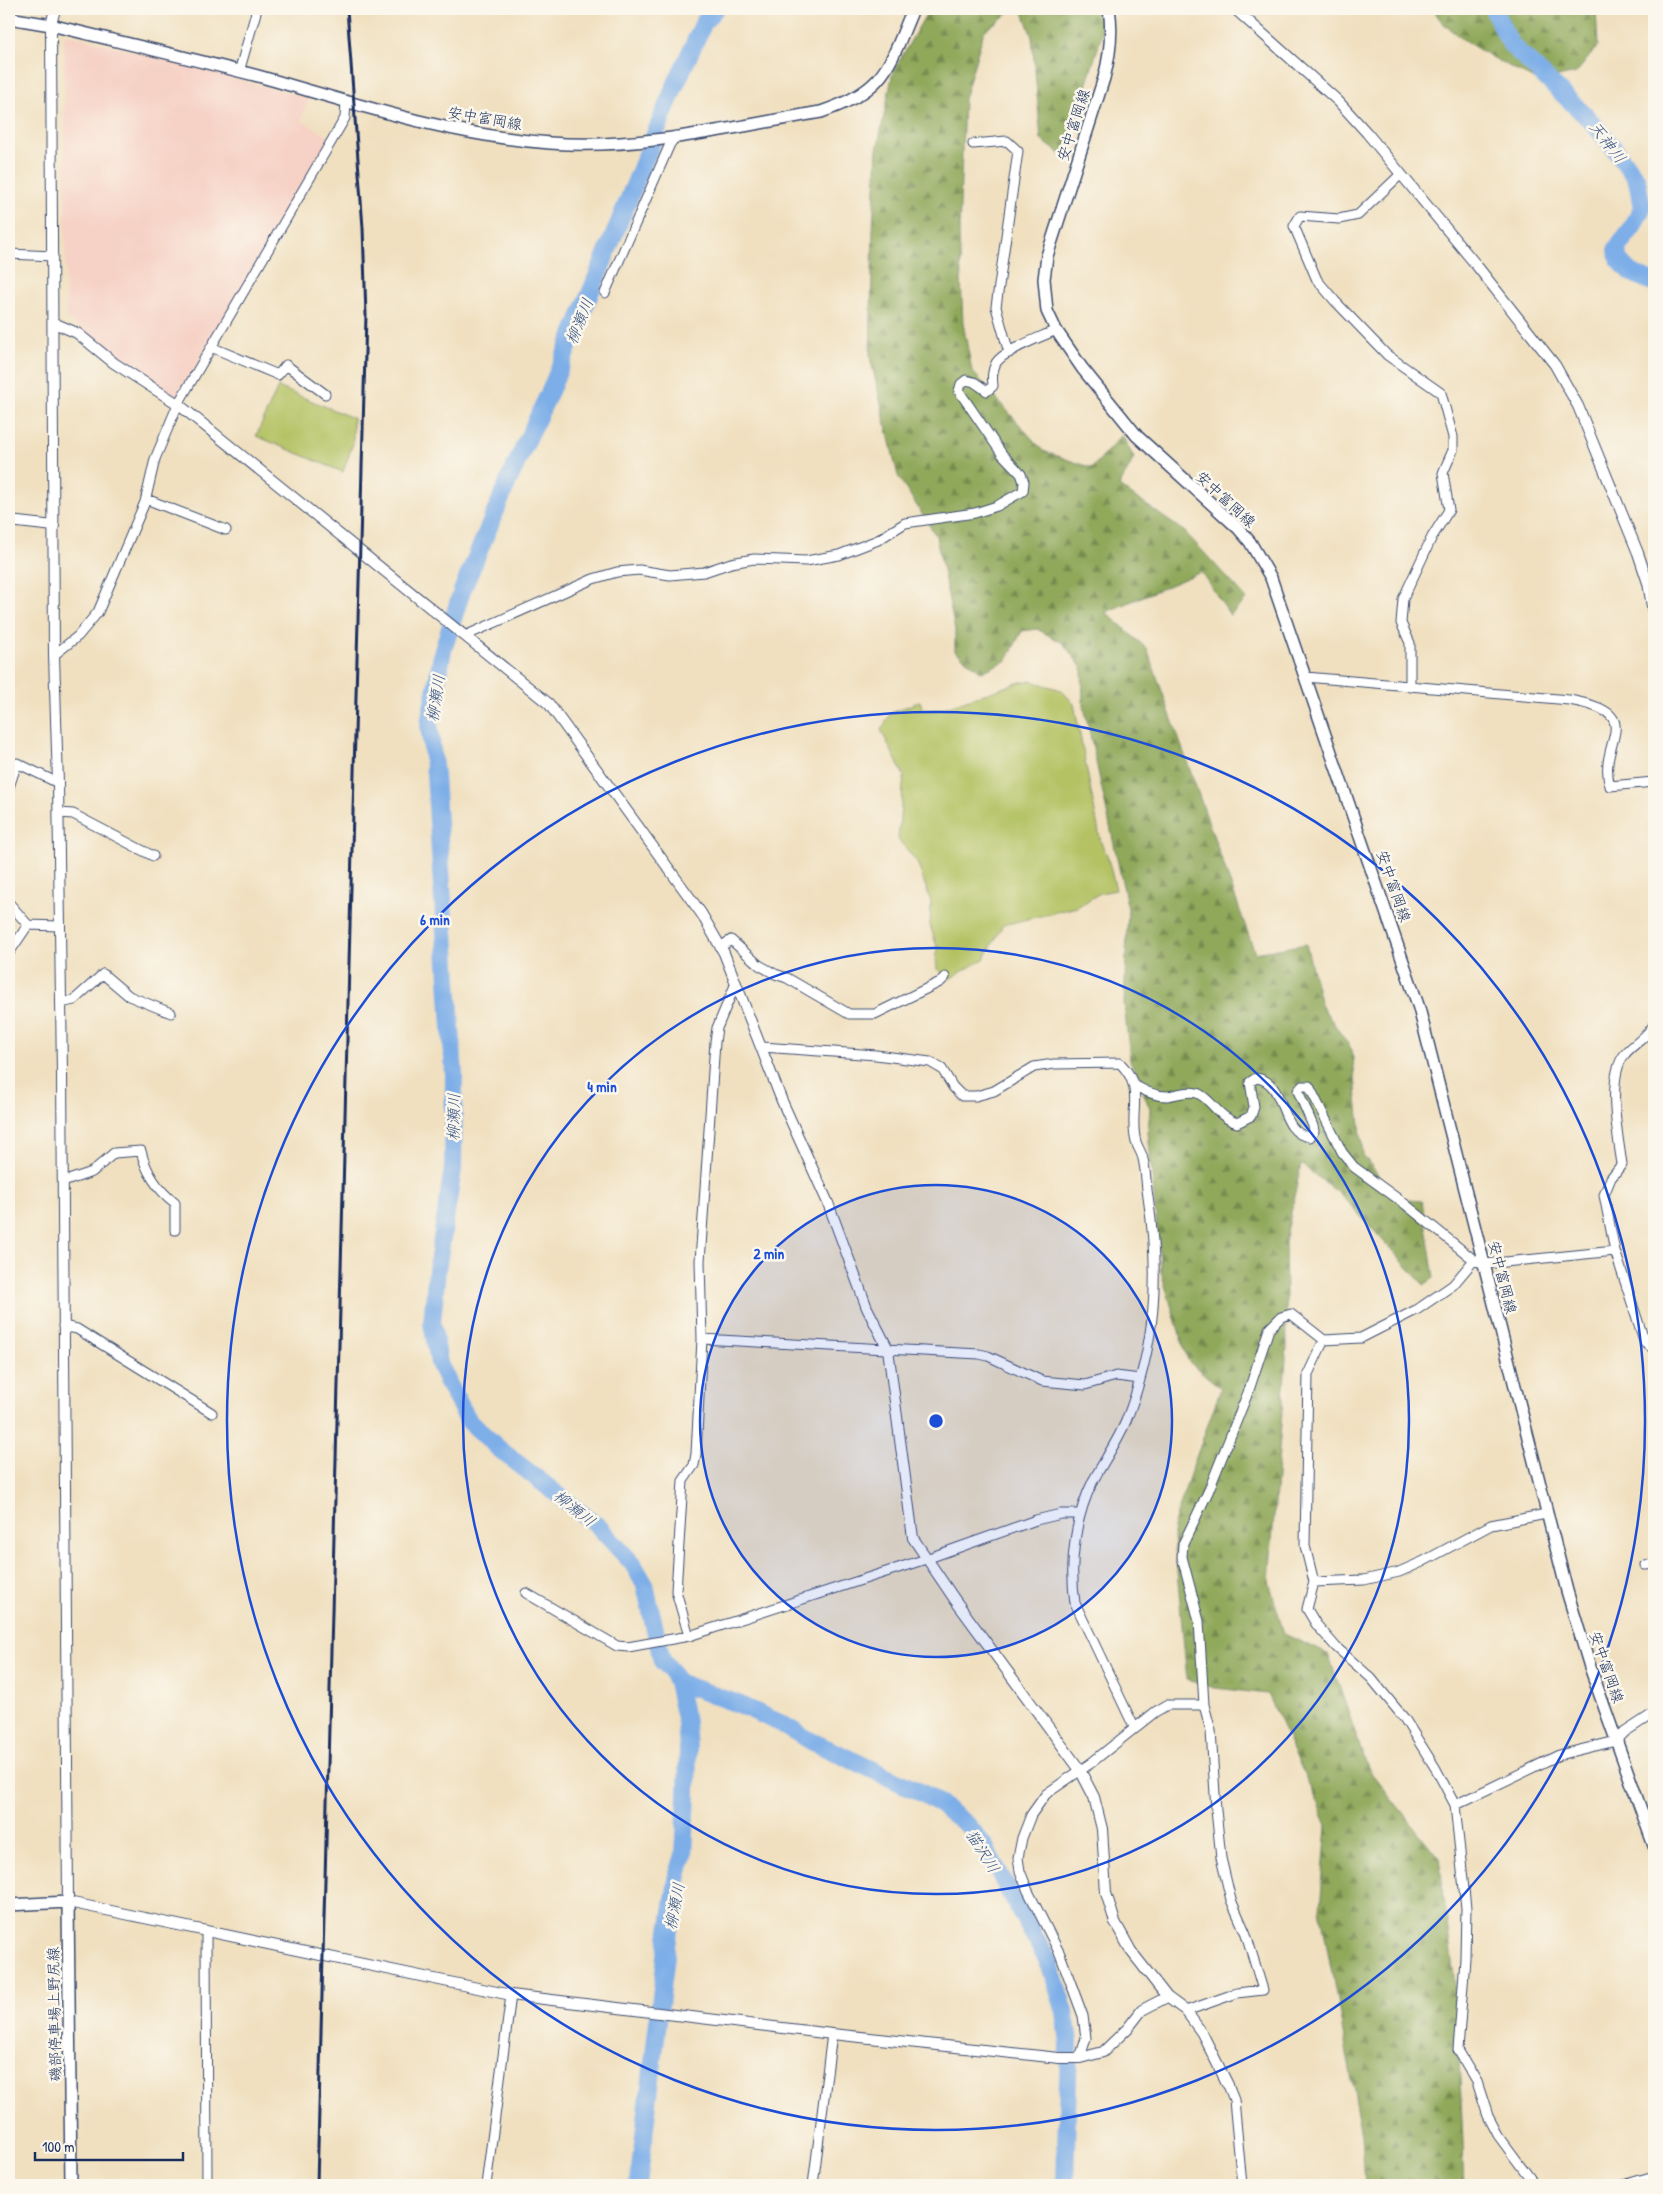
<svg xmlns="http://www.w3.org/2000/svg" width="1663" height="2194" font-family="'Patrick Hand','Klee One',sans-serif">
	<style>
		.built { fill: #f6d1c5 }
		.forest { fill: url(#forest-firs); stroke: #556c5c }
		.park { fill: #b4c264; stroke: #687861 }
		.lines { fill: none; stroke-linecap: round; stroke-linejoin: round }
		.river { stroke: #7daee8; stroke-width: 18 }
		.minor-casing { stroke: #3b4a6d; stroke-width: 11 }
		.tertiary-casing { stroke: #3b4a6d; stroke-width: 12 }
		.secondary-casing { stroke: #3b4a6d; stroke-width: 14 }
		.minor { stroke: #fff; stroke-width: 9 }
		.tertiary { stroke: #fff; stroke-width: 10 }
		.secondary { stroke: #fff; stroke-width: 11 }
		.rail { stroke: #1b2f5e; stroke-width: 3 }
		.ring { fill: none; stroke: #1d4ed8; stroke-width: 2.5 }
		.labels { text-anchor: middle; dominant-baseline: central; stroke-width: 5; stroke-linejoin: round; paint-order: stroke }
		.street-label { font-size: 15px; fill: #1b2f5e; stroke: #fbf7ec }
		.water-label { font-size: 16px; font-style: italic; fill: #385587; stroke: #fbf7ec }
		.centre { fill: #1d4ed8; stroke: #fbf7ec; stroke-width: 2.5 }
		.ring-label { font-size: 15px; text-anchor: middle; font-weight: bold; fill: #1d4ed8; stroke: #fbf7ec; stroke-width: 5; stroke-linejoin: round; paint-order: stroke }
	</style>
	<defs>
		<pattern id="forest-firs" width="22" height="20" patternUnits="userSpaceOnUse" patternTransform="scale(1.25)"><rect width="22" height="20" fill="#8fa85a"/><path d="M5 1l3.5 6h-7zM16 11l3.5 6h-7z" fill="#74894e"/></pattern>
	</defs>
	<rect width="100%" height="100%" fill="#fbf7ec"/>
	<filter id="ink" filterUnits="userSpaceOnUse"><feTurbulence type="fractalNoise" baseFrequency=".02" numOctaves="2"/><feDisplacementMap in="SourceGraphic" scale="10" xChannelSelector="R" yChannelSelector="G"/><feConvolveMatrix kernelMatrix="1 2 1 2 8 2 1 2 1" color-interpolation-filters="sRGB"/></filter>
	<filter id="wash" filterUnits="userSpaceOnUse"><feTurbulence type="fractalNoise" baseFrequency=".0096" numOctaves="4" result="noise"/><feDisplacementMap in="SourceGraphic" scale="20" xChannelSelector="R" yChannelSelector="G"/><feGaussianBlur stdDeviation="1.12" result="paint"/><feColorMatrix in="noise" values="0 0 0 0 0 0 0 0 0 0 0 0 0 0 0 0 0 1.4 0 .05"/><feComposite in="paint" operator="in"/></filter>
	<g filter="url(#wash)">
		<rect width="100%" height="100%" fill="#f0e0c0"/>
		<path class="built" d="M67,34L309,98L301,120L330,137L179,395L176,396L128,368L73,322L66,318L64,37Z"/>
		<path class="forest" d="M929,9H1014L984,31L964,99L959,233L963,323L972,371L1043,451L1092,468L1122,435L1134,458L1119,486L1185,532L1247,599L1230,615L1201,572L1106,612L1147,649L1255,953L1306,944L1321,1005L1352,1050L1363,1155L1397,1199L1422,1201L1434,1278L1424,1285L1341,1195L1301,1164L1285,1242L1287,1346L1269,1581L1284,1634L1328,1654L1368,1769L1439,1858L1456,1993L1465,2185H1365L1362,2134L1320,1909L1327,1825L1268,1694L1215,1688L1187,1680L1173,1527L1189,1477L1221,1388L1188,1361L1161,1272L1148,1131L1150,1109L1130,1060L1124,1003L1128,909L1083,702L1082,668L1063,643L1037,629L1022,631L1007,660L982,672L955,651V630L936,536L898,476L870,357L873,229L877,150L893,72Z
			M1022,9H1103L1104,11L1101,38L1064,156L1041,140L1032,37Z
			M1434,9H1596L1598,46L1576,73L1538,81C1513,68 1442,35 1434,9Z"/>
		<path class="park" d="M278,387L353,418V443L343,472L256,436Z
			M1032,681L1061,690L1074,704L1101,843L1107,855L1116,890L1100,893L1077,907L1003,925L984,959L949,979L937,969L936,957L938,950L930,925L931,902L917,862L898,839L904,776L881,730L891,713L920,701L922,707L926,710H937L1020,682Z"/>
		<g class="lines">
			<path class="river" d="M1493,9L1511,45L1589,119L1613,147L1637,180L1642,208L1632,228L1617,248L1618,259L1630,272L1654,283
				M677,1682L738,1704L780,1723L811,1741L922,1793L937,1802L970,1827L984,1846L1050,1965L1065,2012L1069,2043L1065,2185
				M638,2185L669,1931L678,1874L684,1855L687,1793L688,1748L686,1723L677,1682L671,1670L662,1661L645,1585L633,1564L597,1525L498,1448L469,1421L451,1389L439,1363L432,1323L437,1270L453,1169L454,1075L435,774L429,724L443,650L462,591L510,477L551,389L674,88L704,22L715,9"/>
		</g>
	</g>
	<g filter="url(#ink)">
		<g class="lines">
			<g class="minor-casing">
				<path id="minor" d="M239,72L257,9
					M973,144L1007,141L1018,151L996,307L1009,353
					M1401,174L1358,215L1339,219L1300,216L1294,226L1317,280L1335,301L1387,355L1441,393L1453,437V450L1443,473L1449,510L1432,537L1403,599L1401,623L1410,643V687
					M9,254L53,256
					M605,293L670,144L676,136
					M211,347L278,375L286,365L325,394
					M146,499L226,530
					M467,635L593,579L617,572L639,570L670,575L704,572L731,563L754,559L806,561L839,555L878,540L905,523L975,513L997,506L1023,491L1024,482L1021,474L1002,454L959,391L961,384L966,380L974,382L987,391L993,386C992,377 992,371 996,363C1004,350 1042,337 1056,330
					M54,655L78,636L98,612L145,502L155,459L178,404L345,118L346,101
					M1306,677L1569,700C1651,714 1596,741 1610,786L1654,782
					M9,787L17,763L58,783
					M59,813L73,814L153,856
					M9,903L28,925L59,926
					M720,947L731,940L759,965L775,974L787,978L849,1014H875L940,982L945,977
					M9,953L28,925
					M61,1003L74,1000L103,974L129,996L171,1013
					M762,1047L876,1055L930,1062L942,1069L953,1087L962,1096H976L994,1091L1034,1067L1054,1064L1120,1063C1146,1089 1128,1112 1136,1142C1138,1148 1142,1153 1143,1159C1146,1171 1146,1185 1148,1197C1160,1277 1156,1345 1126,1421C1117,1442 1104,1461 1093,1481C1075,1517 1069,1563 1075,1603L1135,1729
					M1134,1085C1145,1091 1154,1096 1167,1096C1177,1095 1186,1090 1197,1093C1211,1098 1217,1117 1237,1123L1251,1116L1254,1107L1250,1082L1256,1078C1288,1081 1277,1134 1310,1137L1314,1131L1313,1126L1298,1091L1302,1086H1309L1342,1152L1354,1167L1405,1204L1474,1260L1485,1264L1615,1251L1645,1343L1654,1349
					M63,1182L92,1172L114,1153L141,1151C146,1172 158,1190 175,1203V1230
					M1615,1251L1604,1195L1611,1178L1622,1164C1618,1137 1606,1076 1625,1054C1634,1043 1648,1037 1654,1024
					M63,1326L77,1329L212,1413
					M702,1339L979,1354L988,1356L1042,1381L1085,1385L1116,1376L1140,1379
					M1324,1340L1308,1374L1305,1546L1314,1582L1307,1609L1316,1624L1336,1647L1371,1678L1404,1718L1436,1769L1455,1805L1466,1908L1465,1959L1458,2050L1477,2082L1488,2116L1498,2135L1535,2185
					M1645,1565L1654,1564
					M1314,1582L1364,1580L1399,1572L1422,1562L1491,1525L1546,1514
					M526,1593L617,1646L628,1647L689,1636L926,1559L1036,1520L1061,1514H1080
					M689,1636L676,1591L683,1481L694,1465L696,1454L702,1339L700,1261L715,1042L717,1028L736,983
					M1455,1805L1559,1755L1616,1741L1625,1732L1654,1713
					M206,1931L207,2185
					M1186,2011L1237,1993L1263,1990L1246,1934L1231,1900L1221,1858L1216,1810L1211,1731L1204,1705L1199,1621L1182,1557L1183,1544L1208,1492L1249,1390L1269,1329L1281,1317L1291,1314L1324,1340L1361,1338L1418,1309L1453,1285L1474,1260
					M1080,2058L1086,2038L1083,2016L1060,1954L1028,1891L1020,1871L1018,1858L1022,1838L1031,1815L1046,1794L1091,1763L1155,1712L1167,1705H1204
					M1228,2085L1234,2100L1242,2185
					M486,2185L511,1995
					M813,2185L832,2034
					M1623,2185L1654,2176"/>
			</g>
			<g class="tertiary-casing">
				<path id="tertiary" d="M55,9L51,25L54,655L58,783L62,1073L68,1902L511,1995L832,2034L1059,2058H1080L1103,2052L1128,2028L1142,2010L1167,1997
					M1235,9L1338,101L1367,133L1477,266L1555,365L1578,406L1638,553L1648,583L1654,618
					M54,323L77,333L114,363L178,404L549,704L701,913L724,953L782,1101L828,1203L867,1308L888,1349L913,1538L955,1600L1080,1770L1094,1797L1102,1829L1106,1893L1115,1922L1131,1951L1167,1997L1186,2011L1202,2033L1228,2085
					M9,521L54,526"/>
			</g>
			<g class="secondary-casing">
				<path id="secondary" d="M1109,9C1113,33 1110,55 1104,78L1047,256L1044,279L1047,311L1056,330L1082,368L1137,436L1238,528L1250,542L1271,578L1419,1008L1567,1591L1590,1667L1654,1846
					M9,18L51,25C120,42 190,58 258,76C354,103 451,136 550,143C641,150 732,127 821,112C886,90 888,68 913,9
					M9,1905L68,1902L71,2185"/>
			</g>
			<use href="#minor" class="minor"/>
			<use href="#tertiary" class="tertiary"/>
			<use href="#secondary" class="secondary"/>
			<path class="rail" d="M317,2185L366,315L363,228L347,9"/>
		</g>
	</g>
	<circle cx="936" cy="1421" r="236" fill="#1d4ed8" fill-opacity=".12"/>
	<g class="ring">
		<circle cx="936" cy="1421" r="236"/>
		<circle cx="936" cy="1421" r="473"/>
		<circle cx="936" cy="1421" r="709"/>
	</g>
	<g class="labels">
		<g class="street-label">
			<text transform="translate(485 118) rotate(10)">安中富岡線</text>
			<text transform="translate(1073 125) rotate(-72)">安中富岡線</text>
			<text transform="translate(1226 499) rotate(43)">安中富岡線</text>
			<text transform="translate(1394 886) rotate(71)">安中富岡線</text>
			<text transform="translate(1503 1277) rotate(76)">安中富岡線</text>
			<text transform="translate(1607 1667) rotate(71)">安中富岡線</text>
			<text transform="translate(54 2014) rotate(-91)">磯部停車場上野尻線</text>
		</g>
		<g class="water-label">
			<text transform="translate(1608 142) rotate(52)">天神川</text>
			<text transform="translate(579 321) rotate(-68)">柳瀬川</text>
			<text transform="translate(435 698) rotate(-81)">柳瀬川</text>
			<text transform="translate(453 1117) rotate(-89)">柳瀬川</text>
			<text transform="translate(575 1508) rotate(39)">柳瀬川</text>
			<text transform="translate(983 1851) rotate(58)">猫沢川</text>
			<text transform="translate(674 1906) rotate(-79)">柳瀬川</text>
		</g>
	</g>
	<circle cx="936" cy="1421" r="8" class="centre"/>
	<g class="ring-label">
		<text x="435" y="925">6 min</text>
		<text x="602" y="1092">4 min</text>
		<text x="769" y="1259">2 min</text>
	</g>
	<rect width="1663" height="2194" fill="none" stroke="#fbf7ec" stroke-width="30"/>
	<path d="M35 2152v8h148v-8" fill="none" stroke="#1b2f5e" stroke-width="2.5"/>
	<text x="42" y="2152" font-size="15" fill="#1b2f5e" stroke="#fbf7ec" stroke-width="4" paint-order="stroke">100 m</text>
</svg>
